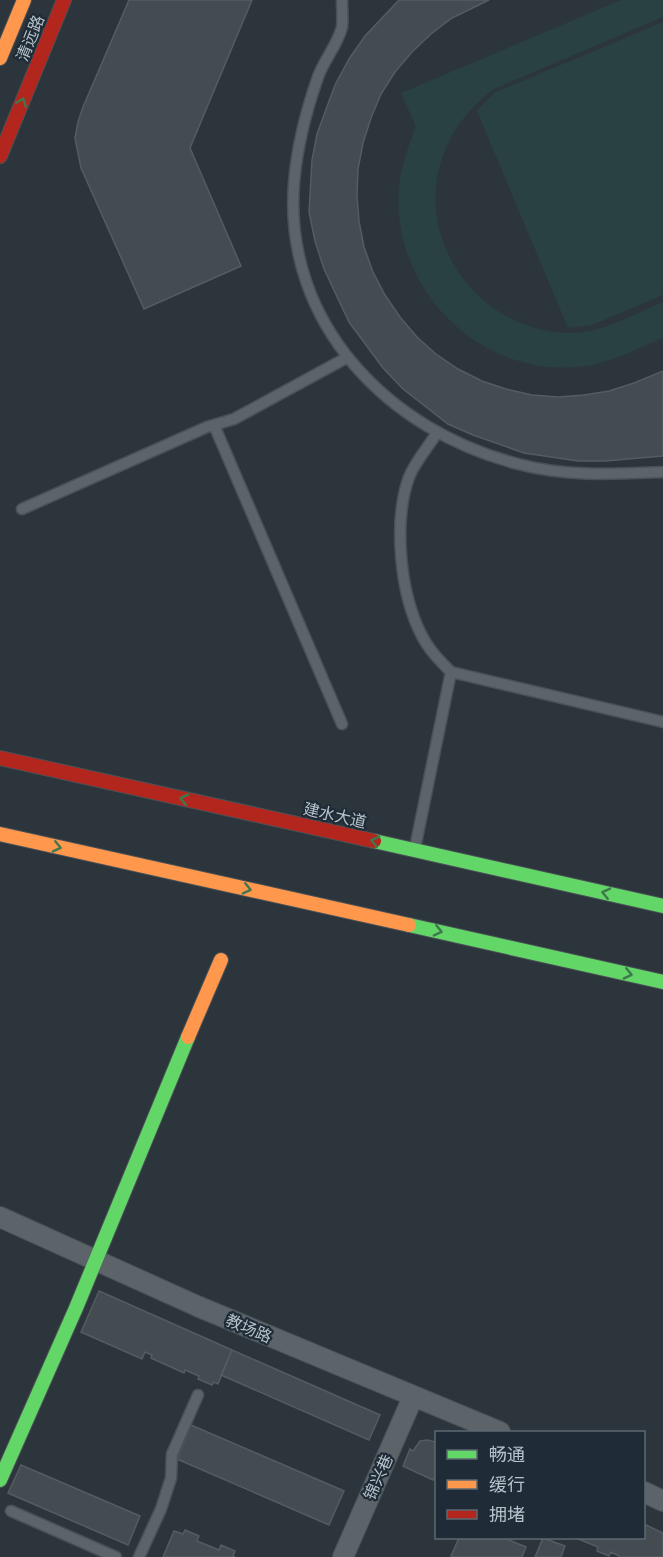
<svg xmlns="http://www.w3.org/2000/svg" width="663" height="1557" font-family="'IBM Plex Sans','Noto Sans SC',sans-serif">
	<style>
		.green { fill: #294141 }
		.building { fill: #444c51; stroke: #545c63; stroke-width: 1.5 }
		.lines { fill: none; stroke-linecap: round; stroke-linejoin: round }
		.lane-casing { stroke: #4a5156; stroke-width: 13 }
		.street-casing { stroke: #4a5156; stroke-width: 22 }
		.fast-casing { stroke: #4a5156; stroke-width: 16 }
		.slow-casing { stroke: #4a5156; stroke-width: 16 }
		.jam-casing { stroke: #4a5156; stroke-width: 16 }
		.lane { stroke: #5c6369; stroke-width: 10 }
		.street { stroke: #5c6369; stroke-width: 20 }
		.fast { stroke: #63d668; stroke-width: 14 }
		.slow { stroke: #ff974d; stroke-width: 14 }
		.jam { stroke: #b3261e; stroke-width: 14 }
		.oneway { stroke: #3e784d }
		.labels { text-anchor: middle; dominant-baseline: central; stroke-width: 4.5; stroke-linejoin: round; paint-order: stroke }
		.street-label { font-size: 16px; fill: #b7c2cb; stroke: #1f2c37 }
	</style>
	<rect width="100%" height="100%" fill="#2c353c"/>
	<path class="green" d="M621,0H663V17L494,89C477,102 462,117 452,136C402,226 473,334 573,333C604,332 634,314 663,302V338C635,349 608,365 577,367C488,375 407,304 399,215C396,184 404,155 416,127L401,93Z
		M663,22V295L592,325L568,328L477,111L494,93Z"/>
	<path class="building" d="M129,0H252L190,148L241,266L144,309L81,168L75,138L78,122L83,107Z
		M399,0H489L452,18L431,34L412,52L395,72L381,94L371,118L363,143L358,169L357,195L359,221L364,247L373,272L385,295L400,317L417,337L436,354L458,369L482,381L506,389L532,395L558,397L584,395L609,391L634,383L663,371V456L605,461H578L524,453L473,435L448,424L403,389L383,368L349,322L324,269L315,241L309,212L312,160L317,134L335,85L349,59L365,36Z
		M99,1291L232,1350L218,1384L214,1382L212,1385L198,1379L199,1376L185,1370L184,1373L151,1358L152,1355L145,1352L142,1359L81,1332Z
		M232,1350L380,1415L369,1440L221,1375Z
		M191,1425L344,1491L329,1525L177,1459Z
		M427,1440L436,1442V1477H435L433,1480L403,1466L410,1449L413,1451L420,1441Z
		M21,1465L140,1516L128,1545L8,1493Z
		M644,1524L663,1533V1557H621L611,1552L609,1556L597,1551L598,1547L576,1538H644Z
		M185,1530L199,1536L197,1541L219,1550L221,1545L235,1551L233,1556L235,1557H163L174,1531L183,1534Z
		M459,1538H504L526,1547L522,1557H453L451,1556Z
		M543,1538L565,1546L561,1557H535Z"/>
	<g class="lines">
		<g class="lane-casing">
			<path id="lane" d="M342,0C342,9 343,19 342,27C338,44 324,60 318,77C306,111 297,147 294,183C283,324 389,431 518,464C566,477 614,474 663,472
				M214,425L342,724
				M437,433C428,447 415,462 409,477C393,522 400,594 422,636C429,650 440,661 451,672L663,722
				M22,509L207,427L234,419L348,357
				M415,848L451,672
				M11,1511L116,1557
				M139,1557L161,1509L171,1478L172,1454L198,1395"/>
		</g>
		<g class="street-casing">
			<path id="street" d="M0,1217L197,1306L500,1432
				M644,1492L663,1501
				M343,1557L413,1397"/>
		</g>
		<g class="fast-casing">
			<path id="fast" d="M374,841L663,906
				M409,925L663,982
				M0,1480L76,1308L188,1037"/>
		</g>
		<g class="slow-casing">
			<path id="slow" d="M0,58L24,0
				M0,834L409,925
				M188,1037L221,960"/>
		</g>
		<g class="jam-casing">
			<path id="jam" d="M0,156L64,0
				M0,758L374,841"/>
		</g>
		<use href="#lane" class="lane"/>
		<use href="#street" class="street"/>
		<use href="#fast" class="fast"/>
		<use href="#slow" class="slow"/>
		<use href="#jam" class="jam"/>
	</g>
	<defs><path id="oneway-chevron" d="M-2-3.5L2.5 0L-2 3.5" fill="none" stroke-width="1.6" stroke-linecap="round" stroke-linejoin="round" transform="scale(1.5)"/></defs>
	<g class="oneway">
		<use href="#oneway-chevron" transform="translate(22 102) rotate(-68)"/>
		<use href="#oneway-chevron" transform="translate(184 799) rotate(-167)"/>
		<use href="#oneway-chevron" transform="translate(375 841) rotate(-167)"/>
		<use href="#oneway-chevron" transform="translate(57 847) rotate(13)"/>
		<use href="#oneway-chevron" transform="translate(247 889) rotate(13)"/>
		<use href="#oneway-chevron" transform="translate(606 893) rotate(-167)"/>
		<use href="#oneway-chevron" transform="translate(438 931) rotate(13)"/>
		<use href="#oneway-chevron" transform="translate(628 974) rotate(13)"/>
	</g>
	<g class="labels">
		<g class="street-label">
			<text transform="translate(30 38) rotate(-68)">清远路</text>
			<text transform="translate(335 815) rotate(13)">建水大道</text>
			<text transform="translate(249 1328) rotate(23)">教场路</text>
			<text transform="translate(378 1477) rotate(-66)">锦兴巷</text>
		</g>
	</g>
	<rect x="435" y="1431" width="210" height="108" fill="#1f2c37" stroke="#5c6872" stroke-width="1.5"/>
	<rect x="447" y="1450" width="30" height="9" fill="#63d668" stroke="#5c6872" stroke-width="1.5"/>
	<text x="489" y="1461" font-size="18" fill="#b7c2cb">畅通</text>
	<rect x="447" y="1480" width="30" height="9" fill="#ff974d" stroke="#5c6872" stroke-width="1.5"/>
	<text x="489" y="1491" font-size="18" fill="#b7c2cb">缓行</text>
	<rect x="447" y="1510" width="30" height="9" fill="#b3261e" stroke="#5c6872" stroke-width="1.5"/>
	<text x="489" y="1521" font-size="18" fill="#b7c2cb">拥堵</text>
</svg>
